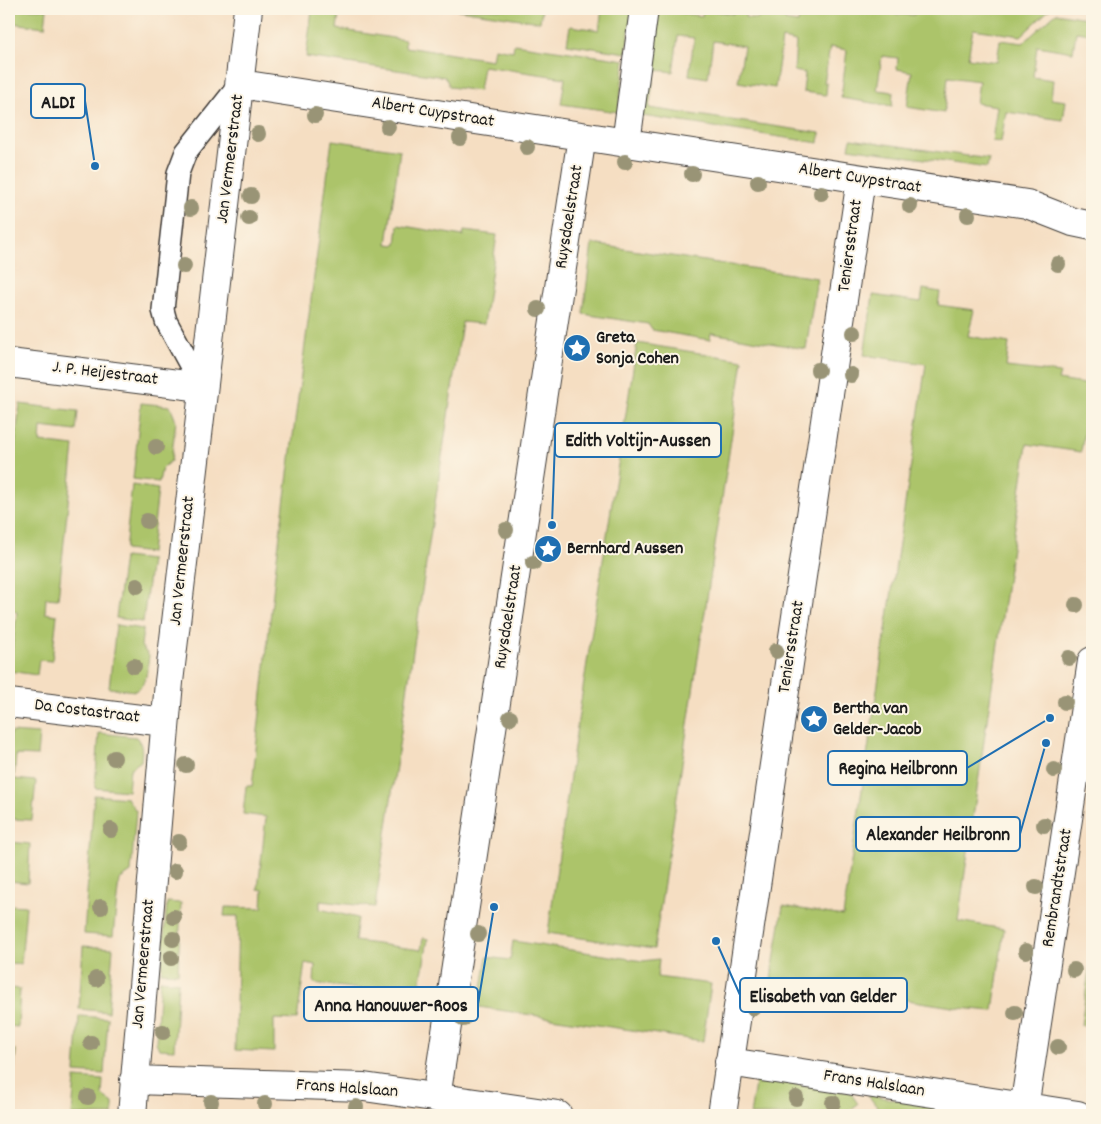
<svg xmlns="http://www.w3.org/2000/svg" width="1101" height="1124" font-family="Dekko,sans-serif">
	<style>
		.green { fill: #acc46a; stroke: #647043 }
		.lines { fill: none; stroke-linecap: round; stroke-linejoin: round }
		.lane-casing { stroke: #3d3935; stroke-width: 24 }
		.street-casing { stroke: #3d3935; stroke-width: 30 }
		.lane { stroke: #fff; stroke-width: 21 }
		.street { stroke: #fff; stroke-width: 28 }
		.tree { fill: #999476 }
		.labels { text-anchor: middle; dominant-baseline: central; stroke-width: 4; stroke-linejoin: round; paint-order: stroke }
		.street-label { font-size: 18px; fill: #1c1c1c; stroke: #fcf5e5 }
		.poi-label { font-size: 18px; font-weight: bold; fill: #1c1c1c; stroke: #fcf5e5; text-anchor: start }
		.leader { fill: none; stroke: #1f6fb2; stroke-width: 2 }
		.callout-dot { fill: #1f6fb2; stroke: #fcf5e5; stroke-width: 2 }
		.callout { fill: #fcf5e5; stroke: #1f6fb2; stroke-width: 2 }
		.callout-label { font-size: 19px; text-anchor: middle; font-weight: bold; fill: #1c1c1c }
	</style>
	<rect width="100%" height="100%" fill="#fcf5e5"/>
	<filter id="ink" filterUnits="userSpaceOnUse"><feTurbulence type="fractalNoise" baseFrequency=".02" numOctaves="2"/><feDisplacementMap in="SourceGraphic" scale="10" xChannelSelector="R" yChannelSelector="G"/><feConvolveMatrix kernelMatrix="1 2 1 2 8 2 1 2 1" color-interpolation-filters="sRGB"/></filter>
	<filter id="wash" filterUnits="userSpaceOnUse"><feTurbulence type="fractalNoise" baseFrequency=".0096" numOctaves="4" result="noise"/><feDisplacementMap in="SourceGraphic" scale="20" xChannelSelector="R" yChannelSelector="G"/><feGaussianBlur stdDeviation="1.12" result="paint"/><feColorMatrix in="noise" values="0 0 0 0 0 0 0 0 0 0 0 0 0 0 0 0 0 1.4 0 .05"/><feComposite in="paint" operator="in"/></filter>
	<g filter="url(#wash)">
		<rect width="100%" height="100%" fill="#f5dec2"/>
		<path class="green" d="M12,9H47L45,27L11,23Z
			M453,9H542L540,22Z
			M602,9H629L632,12L626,53L567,44L570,26L599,30Z
			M651,9H667V11L702,16L703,9L733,14L734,9H746L745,17L758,19L760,9L787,11L785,21L798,23L800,13L808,14L810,9H896L895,14L914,15L915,9H1050L1021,36L973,29L968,58L997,62L1000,40L1023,43L1056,13L1092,19V34L1076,32L1073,52L1037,46L1033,77L1053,80L1051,99L1066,101L1063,120L1006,112L1001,142L992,141L997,106L976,103L979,81L948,77L944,113L907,107L912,72L897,69L898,58L882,56L877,90L893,92L892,106L841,98L847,50L830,47L824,83H827L826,95L803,92L805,73L794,71L796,42L782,39L775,88L738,82L744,46L713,41L708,78L689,75L694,38L678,36L673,72L655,70L649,108L820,133L819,143L636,115Z
			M312,10L339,14L337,29L405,40V47L492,60L494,48L513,51L514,44L625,60L618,112L561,104L565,78L483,66L479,91L450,87L445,77L306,57Z
			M851,139L989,159L987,168L849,148Z
			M332,140L400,150L387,244L396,245L398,225L463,236L464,231L497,235L484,324L462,322L375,907L320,901V909L358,918L355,941L421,950L423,938L428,939L418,997L314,983L315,965L305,963L297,1020L274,1019V1052L235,1050L238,916H224L225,907L262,908L263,890L258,889L266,817L243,814L246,786H252L276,565Z
			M592,244L817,278L806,349L711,333L710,340L652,330L648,324L583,314Z
			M923,289L940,292L938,305L974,310L968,336L1009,343L1006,367L1060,373L1058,380L1091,385L1081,452L1027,444L958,921L1004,929L993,1011L959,1008L771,979L783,906L843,916L926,364L864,355L873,295L921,302Z
			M637,343L743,360L654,949L548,933L576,733Z
			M14,403L9,446V405Z
			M141,403L170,406L176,421L171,461L162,468L159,482L133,479Z
			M20,404L78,411L76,431L41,427L40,442L74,446L58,599L46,598L45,613L57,615L52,661L39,660L37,675L9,671L17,612L9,610V470H12Z
			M132,485L158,489L151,553L125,550Z
			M124,557L151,560L143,622L116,618Z
			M116,625L143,629L141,646L149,656C147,669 148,684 135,691L109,688Z
			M11,732L39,734L37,756L16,755L14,779L36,781L32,820L12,819L10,842L30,844L28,883L9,881V748Z
			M99,733L136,737C143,744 142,752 141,761L130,769L128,791L95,788Z
			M94,795L127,798L136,811L131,872L119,880L113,936L84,934Z
			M167,902L181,903L178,973L161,972Z
			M9,905L26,906L21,964L9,963Z
			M513,941L643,961L659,959L657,977L711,984L703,1041L479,1007L487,957L510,960Z
			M83,946L113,948L108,1012L79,1009Z
			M1092,950V1026L1081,1025Z
			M160,980L178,982L174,1050L159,1049L156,1042Z
			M9,988L20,989L18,1027L9,1026Z
			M79,1016L108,1018L104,1074L75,1072Z
			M9,1050H16L13,1089H9Z
			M75,1078L103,1080L102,1095L113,1103V1115H72Z
			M756,1078L850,1092L858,1104L843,1115H750Z
			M868,1095L989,1115H883Z"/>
	</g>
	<g filter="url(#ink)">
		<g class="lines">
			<g class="lane-casing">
				<path id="lane" d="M202,387L166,321L163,310L178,173L186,152L240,84"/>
			</g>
			<g class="street-casing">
				<path id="street" d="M240,84L1027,204L1073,222L1092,226
					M626,143L644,9
					M9,363L202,387
					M9,703L165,722
					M729,1062L1078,1115
					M134,1080L364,1087L558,1115
					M436,1098L582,136
					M132,1115L169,682L248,9
					M722,1115L861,179
					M1023,1115L1092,661"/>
			</g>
			<use href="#lane" class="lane"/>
			<use href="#street" class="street"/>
		</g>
		<g class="tree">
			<circle cx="315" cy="115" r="8"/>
			<circle cx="388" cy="127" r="8"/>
			<circle cx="258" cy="134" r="8"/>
			<circle cx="460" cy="138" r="8"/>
			<circle cx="527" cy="147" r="8"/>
			<circle cx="625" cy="162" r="8"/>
			<circle cx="692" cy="174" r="8"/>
			<circle cx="758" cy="182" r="8"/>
			<circle cx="821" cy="193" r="8"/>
			<circle cx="251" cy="196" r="8"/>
			<circle cx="910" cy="206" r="8"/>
			<circle cx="191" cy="208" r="8"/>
			<circle cx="968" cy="215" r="8"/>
			<circle cx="249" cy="218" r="8"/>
			<circle cx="1058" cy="264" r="8"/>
			<circle cx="184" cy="266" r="8"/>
			<circle cx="538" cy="309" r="8"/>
			<circle cx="854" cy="333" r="8"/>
			<circle cx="818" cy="370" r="8"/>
			<circle cx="851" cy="375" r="8"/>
			<circle cx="156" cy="447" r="8"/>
			<circle cx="147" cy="521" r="8"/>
			<circle cx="506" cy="530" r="8"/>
			<circle cx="533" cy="563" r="8"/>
			<circle cx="137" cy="586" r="8"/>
			<circle cx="1076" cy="605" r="8"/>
			<circle cx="776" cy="651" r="8"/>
			<circle cx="1069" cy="658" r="8"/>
			<circle cx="134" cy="666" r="8"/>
			<circle cx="1065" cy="702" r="8"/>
			<circle cx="510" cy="718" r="8"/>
			<circle cx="114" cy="758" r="8"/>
			<circle cx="186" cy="765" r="8"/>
			<circle cx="1054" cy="770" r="8"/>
			<circle cx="1044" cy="825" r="8"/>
			<circle cx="111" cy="830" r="8"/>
			<circle cx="179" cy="842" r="8"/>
			<circle cx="175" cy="871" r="8"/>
			<circle cx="1036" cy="887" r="8"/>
			<circle cx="101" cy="907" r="8"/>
			<circle cx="174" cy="917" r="8"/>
			<circle cx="478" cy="934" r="8"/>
			<circle cx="173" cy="939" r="8"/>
			<circle cx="1026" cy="951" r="8"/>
			<circle cx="171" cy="958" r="8"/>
			<circle cx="1074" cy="970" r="8"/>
			<circle cx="96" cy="979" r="8"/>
			<circle cx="753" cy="1008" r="8"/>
			<circle cx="1015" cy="1013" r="8"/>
			<circle cx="463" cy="1019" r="8"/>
			<circle cx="163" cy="1032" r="8"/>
			<circle cx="91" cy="1043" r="8"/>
			<circle cx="1058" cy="1047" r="8"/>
			<circle cx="88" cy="1097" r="8"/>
			<circle cx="796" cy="1098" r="8"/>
			<circle cx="211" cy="1102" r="8"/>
			<circle cx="833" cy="1103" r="8"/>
			<circle cx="265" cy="1104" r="8"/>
			<circle cx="356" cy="1107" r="8"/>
		</g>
	</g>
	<defs>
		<g id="sight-disc" transform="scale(1.4375)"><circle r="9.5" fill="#1f6fb2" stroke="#fcf5e5"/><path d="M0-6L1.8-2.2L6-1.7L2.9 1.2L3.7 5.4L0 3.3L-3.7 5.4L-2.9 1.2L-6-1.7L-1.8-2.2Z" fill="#fff"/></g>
	</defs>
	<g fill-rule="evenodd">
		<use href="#sight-disc" x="577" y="348"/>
		<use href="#sight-disc" x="548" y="549"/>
		<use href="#sight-disc" x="814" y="719"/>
	</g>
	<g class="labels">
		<g class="street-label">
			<text transform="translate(433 113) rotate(9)">Albert Cuypstraat</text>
			<text transform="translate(231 159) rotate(-83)">Jan Vermeerstraat</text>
			<text transform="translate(860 179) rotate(9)">Albert Cuypstraat</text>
			<text transform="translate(570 217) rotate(-81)">Ruysdaelstraat</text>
			<text transform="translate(851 246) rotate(-82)">Teniersstraat</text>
			<text transform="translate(105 374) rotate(7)">J. P. Heijestraat</text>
			<text transform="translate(183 561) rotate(-84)">Jan Vermeerstraat</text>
			<text transform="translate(509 617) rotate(-81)">Ruysdaelstraat</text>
			<text transform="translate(792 647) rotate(-81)">Teniersstraat</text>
			<text transform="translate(87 712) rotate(7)">Da Costastraat</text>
			<text transform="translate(1058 888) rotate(-81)">Rembrandtstraat</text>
			<text transform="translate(144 964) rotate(-85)">Jan Vermeerstraat</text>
			<text transform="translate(874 1084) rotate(9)">Frans Halslaan</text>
			<text transform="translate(347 1089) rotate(4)">Frans Halslaan</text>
		</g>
		<g class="poi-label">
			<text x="596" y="338">Greta<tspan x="596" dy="21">Sonja Cohen</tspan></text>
			<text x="567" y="549">Bernhard Aussen</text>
			<text x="833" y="709">Bertha van<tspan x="833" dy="21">Gelder-Jacob</tspan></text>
		</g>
	</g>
	<path class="leader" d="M95 166L85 101M552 525L555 440M1050 718L967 768M1046 743L1020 834M716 941L740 995M494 907L478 1004"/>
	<g class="callout-dot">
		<circle cx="95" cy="166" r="5"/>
		<circle cx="552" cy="525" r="5"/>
		<circle cx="1050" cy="718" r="5"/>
		<circle cx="1046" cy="743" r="5"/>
		<circle cx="716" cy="941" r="5"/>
		<circle cx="494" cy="907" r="5"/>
	</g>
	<g class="callout">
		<rect x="31" y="84" width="54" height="34" rx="5"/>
		<rect x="555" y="423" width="166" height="34" rx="5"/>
		<rect x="828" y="751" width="139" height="34" rx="5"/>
		<rect x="856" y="817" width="164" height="34" rx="5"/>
		<rect x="740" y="978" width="167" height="34" rx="5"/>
		<rect x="304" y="987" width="174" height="34" rx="5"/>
	</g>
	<g class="callout-label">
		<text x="58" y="108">ALDI</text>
		<text x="638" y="446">Edith Voltijn-Aussen</text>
		<text x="898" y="774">Regina Heilbronn</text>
		<text x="938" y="840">Alexander Heilbronn</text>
		<text x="823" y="1002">Elisabeth van Gelder</text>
		<text x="391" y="1011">Anna Hanouwer-Roos</text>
	</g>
	<rect width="1101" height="1124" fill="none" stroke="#fcf5e5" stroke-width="30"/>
</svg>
